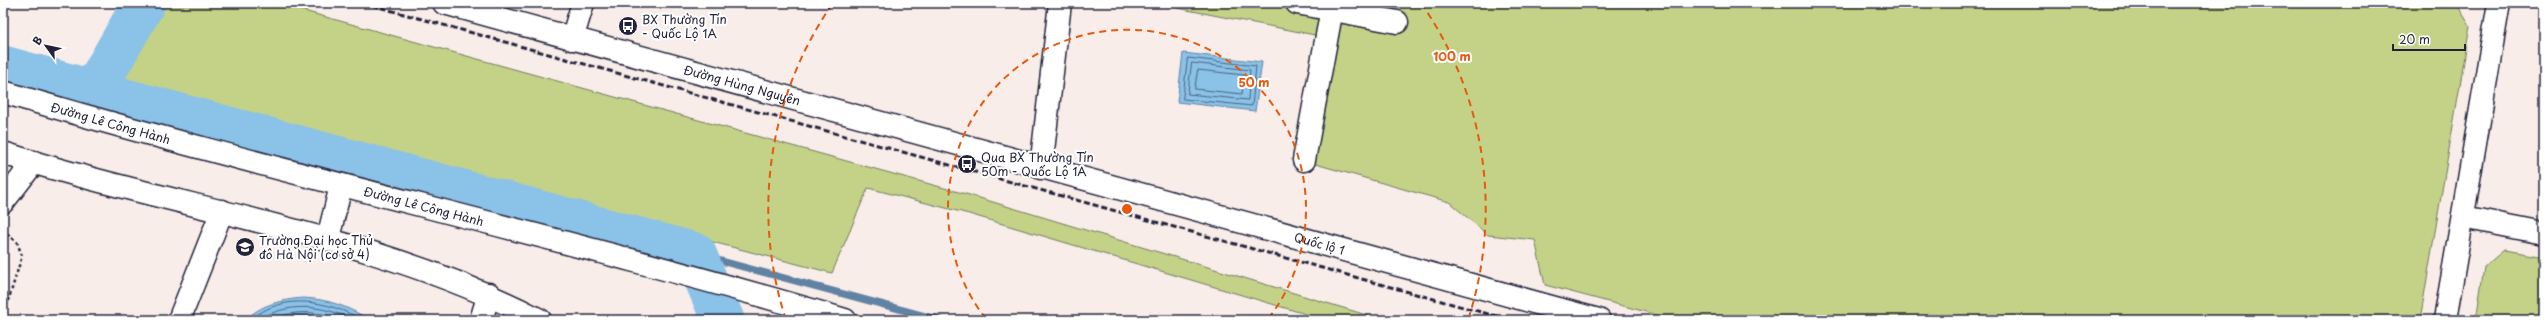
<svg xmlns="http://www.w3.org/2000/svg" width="2547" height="323" font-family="'Playpen Sans',sans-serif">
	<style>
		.green { fill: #c3d287; stroke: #727a61 }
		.water { fill: #8ac2e8; stroke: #6082a3 }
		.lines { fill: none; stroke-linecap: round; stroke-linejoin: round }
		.shore { stroke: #4c6280; stroke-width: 1 }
		.stream { stroke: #6082a3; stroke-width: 7 }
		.river { stroke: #8ac2e8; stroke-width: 43 }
		.minor-casing { stroke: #22223b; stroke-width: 25 }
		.highway-casing { stroke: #22223b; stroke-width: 25 }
		.path { stroke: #22223b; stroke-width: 2.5; stroke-dasharray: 3 3; stroke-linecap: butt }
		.minor { stroke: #fff; stroke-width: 22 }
		.highway { stroke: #fff; stroke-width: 22 }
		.rail { stroke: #22223b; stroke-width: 3; stroke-dasharray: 6 3; stroke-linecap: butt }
		.ring { fill: none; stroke: #e8590c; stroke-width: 2; stroke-dasharray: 7 5 }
		.labels { text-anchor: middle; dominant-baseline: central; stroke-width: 4; stroke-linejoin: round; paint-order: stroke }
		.poi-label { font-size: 12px; fill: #22223b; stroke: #fff; text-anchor: start }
		.street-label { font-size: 12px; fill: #22223b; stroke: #fff }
		.centre { fill: #e8590c; stroke: #fff; stroke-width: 2 }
		.ring-label { font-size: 12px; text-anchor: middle; font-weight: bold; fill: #e8590c; stroke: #fff; stroke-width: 4; stroke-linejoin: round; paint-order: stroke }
	</style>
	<rect width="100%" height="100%" fill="#f8ede9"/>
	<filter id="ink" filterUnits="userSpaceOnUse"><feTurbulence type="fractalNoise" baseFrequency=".025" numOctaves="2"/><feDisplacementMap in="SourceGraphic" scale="8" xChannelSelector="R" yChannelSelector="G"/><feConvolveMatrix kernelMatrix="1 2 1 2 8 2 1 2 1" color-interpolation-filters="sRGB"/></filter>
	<g filter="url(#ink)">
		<path class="green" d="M137,3H275L973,196L1383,320H1319V318L969,214L868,188L832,273L114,87Z
			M1152,3H1332L1325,37Z
			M1340,3H2456L2470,26L2420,320H1676L1545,285L1535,240L1488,235L1449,202L1312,163Z
			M2504,250L2544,257V320H2476L2484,267Z"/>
		<path class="water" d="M1183,53L1262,62L1255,111L1177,102Z
			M303,298C329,299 348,307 370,320H245C262,304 281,300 303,298Z
			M723,306L740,312L745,320H729Z"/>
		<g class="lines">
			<path class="shore" d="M1188,58L1256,66L1252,106L1183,99Z
				M1192,63L1250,70L1248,100L1188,94Z
				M1198,70L1244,75L1242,94L1195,89Z
				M251,320C282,291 330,301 362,320
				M258,320C287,302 323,304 352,320
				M271,320C290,310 320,310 339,320"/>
			<path class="stream" d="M695,254L940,320"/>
			<path class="river" d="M3,67L695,254L723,320
				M93,92L144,3"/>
			<g class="minor-casing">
				<g id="minor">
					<path d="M1297,3L1397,22"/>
					<path d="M572,39L583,3"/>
					<path id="s1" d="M3,92C282,175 566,237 845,320"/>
					<path d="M3,153C181,210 372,233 540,320"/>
					<path d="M1304,160L1333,3"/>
					<path d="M1041,168L1060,3"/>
					<path d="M3,202L34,162"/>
					<path d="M2463,217L2544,233"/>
					<path d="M328,238L341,186"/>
					<path d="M179,320L222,211"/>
					<path d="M481,320L489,294"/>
					<path d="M2445,320L2499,3"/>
				</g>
			</g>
			<g class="highway-casing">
				<g id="highway">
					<path id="s2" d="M444,3L1599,320"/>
				</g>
			</g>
			<path class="path" d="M3,230L17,242L22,256L3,318"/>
			<use href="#minor" class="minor"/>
			<use href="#highway" class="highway"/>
			<path class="rail" d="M364,3L1510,320"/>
		</g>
	</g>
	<g class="ring">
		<path d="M986 319A179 179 0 1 1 1268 319"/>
		<path d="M786 320A359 359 0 0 1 833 3M1421 3A359 359 0 0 1 1468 320"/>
	</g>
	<defs>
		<g id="bus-disc" transform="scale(1)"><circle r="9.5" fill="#22223b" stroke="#fff"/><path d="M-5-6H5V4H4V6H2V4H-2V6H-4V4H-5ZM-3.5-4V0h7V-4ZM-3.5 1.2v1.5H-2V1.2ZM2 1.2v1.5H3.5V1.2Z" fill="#fff"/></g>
		<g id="university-disc" transform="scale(1)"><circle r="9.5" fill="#22223b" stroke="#fff"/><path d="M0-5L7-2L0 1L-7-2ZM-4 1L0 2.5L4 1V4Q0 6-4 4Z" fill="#fff"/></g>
	</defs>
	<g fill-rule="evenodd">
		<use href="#bus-disc" x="628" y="26"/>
		<use href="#bus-disc" x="967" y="164"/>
		<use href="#university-disc" x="245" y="247"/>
	</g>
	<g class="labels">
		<g class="poi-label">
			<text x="642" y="19">BX Thường Tín<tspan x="642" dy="14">- Quốc Lộ 1A</tspan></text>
			<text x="981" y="157">Qua BX Thường Tín<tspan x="981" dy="14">50m - Quốc Lộ 1A</tspan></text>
			<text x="259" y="240">Trường Đại học Thủ<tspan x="259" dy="14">đô Hà Nội (cơ sở 4)</tspan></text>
		</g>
		<g class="street-label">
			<text stroke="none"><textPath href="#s2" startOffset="309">Đường Hùng Nguyên</textPath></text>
			<text stroke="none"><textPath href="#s1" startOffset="112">Đường Lê Công Hành</textPath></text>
			<text stroke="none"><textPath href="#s1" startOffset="436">Đường Lê Công Hành</textPath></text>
			<text stroke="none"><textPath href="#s2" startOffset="908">Quốc lộ 1</textPath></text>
		</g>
	</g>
	<circle cx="1127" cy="209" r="6" class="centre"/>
	<g class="ring-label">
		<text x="1452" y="61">100 m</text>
		<text x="1254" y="87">50 m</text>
	</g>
	<rect width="2547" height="323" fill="none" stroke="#fff" stroke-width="16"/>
	<rect x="8" y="8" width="2531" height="307" fill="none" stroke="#22223b" stroke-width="1.5" filter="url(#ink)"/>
	<g transform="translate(46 46) rotate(303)" stroke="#ffffff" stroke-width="3" paint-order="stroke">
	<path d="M0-3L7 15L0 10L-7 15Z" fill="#22223b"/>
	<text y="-6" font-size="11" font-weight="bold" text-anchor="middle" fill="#22223b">B</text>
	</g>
	<path d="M2393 44v6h72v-6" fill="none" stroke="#22223b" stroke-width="2"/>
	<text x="2399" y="44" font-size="12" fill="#22223b" stroke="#ffffff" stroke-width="3" paint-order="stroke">20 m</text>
</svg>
